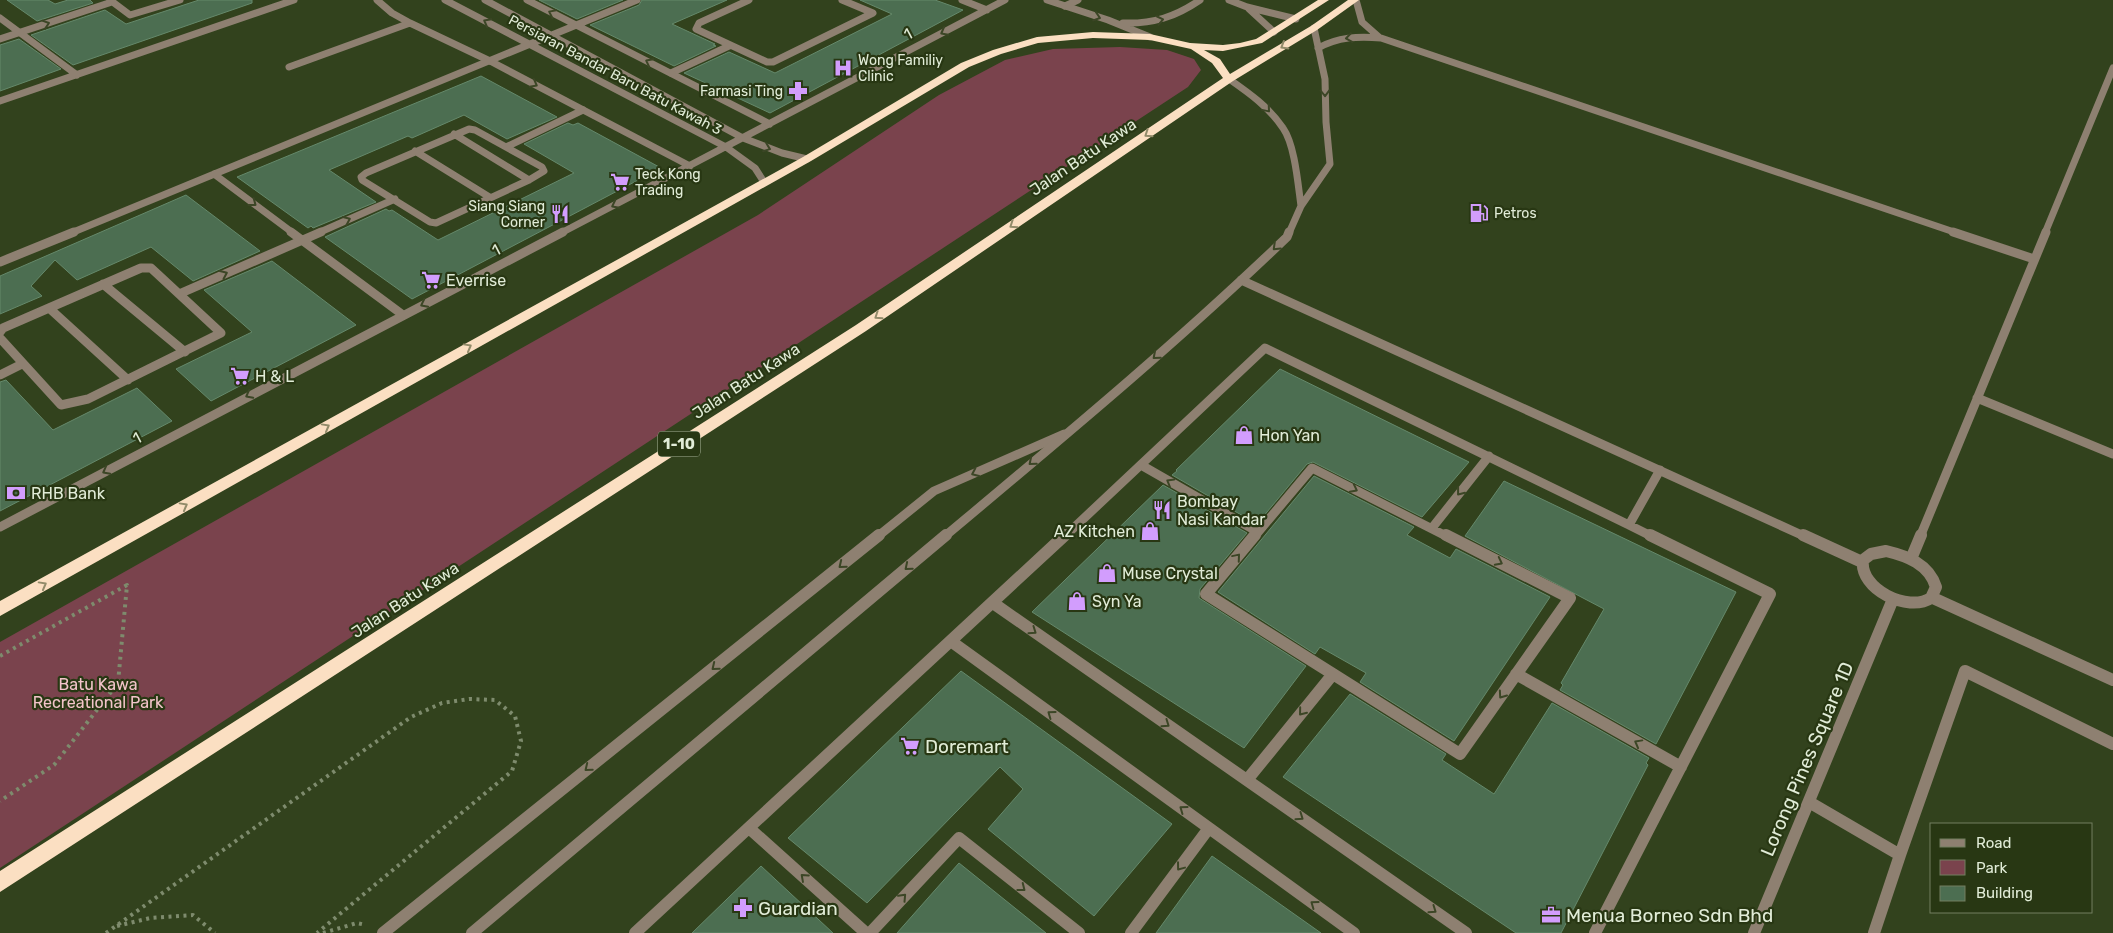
<svg xmlns="http://www.w3.org/2000/svg" width="2113" height="933" font-family="Rubik,sans-serif">
	<style>
		.green { fill: #7a434d }
		.building { fill: #4c6e51; stroke: #65896b }
		.lines { fill: none; stroke-linecap: round; stroke-linejoin: round }
		.path { stroke: #7e8b6d; stroke-width: 4; stroke-dasharray: 3 4.5; stroke-linecap: butt }
		.lane-far2 { stroke: #8e8071; stroke-width: 7 }
		.lane-far1 { stroke: #8e8071; stroke-width: 9 }
		.lane { stroke: #8e8071; stroke-width: 12 }
		.street-far2 { stroke: #8e8071; stroke-width: 7 }
		.street-far1 { stroke: #8e8071; stroke-width: 9 }
		.street { stroke: #8e8071; stroke-width: 12 }
		.highway { fill: #fbdfc2; fill-rule: evenodd }
		.oneway { stroke: #3c4626 }
		.oneway2 { stroke: #928b6a }
		.labels { text-anchor: middle; dominant-baseline: central; stroke-width: 4.5; stroke-linejoin: round; paint-order: stroke }
		.far-poi-label { font-size: 14px; fill: #e1ecd7; stroke: #283713; text-anchor: start }
		.far-street-label { font-size: 14px; fill: #e1ecd7; stroke: #283713 }
		.shield { fill: #283713; stroke: #aab69c; stroke-width: 1 }
		.shield-label { font-size: 15px; font-weight: bold; fill: #e1ecd7 }
		.street-label { font-size: 16px; fill: #e1ecd7; stroke: #283713 }
		.poi-label { font-size: 16px; fill: #e1ecd7; stroke: #283713; text-anchor: start }
		.park-label { font-size: 16px; fill: #f3c4ca; stroke: #283713 }
		.near-poi-label { font-size: 19px; fill: #e1ecd7; stroke: #283713; text-anchor: start }
		.near-street-label { font-size: 19px; fill: #e1ecd7; stroke: #283713 }
	</style>
	<rect width="100%" height="100%" fill="#32421d"/>
	<path class="green" d="M1120,47L1167,50L1194,59L1201,70L1188,87L0,868V642L758,215L939,95L1005,60L1053,49Z"/>
	<path class="building" d="M7,0H48L55,4L68,0H90L93,3L37,21Z
		M199,0H252V3L73,65L31,35L105,10L126,24Z
		M539,0H623L577,19Z
		M642,0H727L672,24L715,44L713,45L716,46L674,66L590,25L639,5Z
		M860,0H935L963,10L770,113L684,73L729,52L775,73L892,14Z
		M19,39L61,69L0,91V45Z
		M481,76L557,117L507,139L464,115L412,138L408,136L329,170L376,202L313,228L311,226L308,228L237,177Z
		M568,123L573,125L578,123L661,168L412,299L325,237L386,209L389,211L392,210L438,240L574,173L524,144Z
		M186,195L260,251L193,281L151,247L77,280L55,260L31,286L42,296L0,314V276Z
		M272,261L356,325L211,401L176,369L252,332L204,290Z
		M1280,369L1469,462L1422,517L1313,462L1307,464L1257,524L1172,475L1177,471L1176,470Z
		M6,380L53,430L137,388L172,421L0,511V382Z
		M1314,476L1414,527L1407,535L1450,558L1456,549L1550,597L1454,741L1360,682L1366,673L1320,647L1315,654L1218,592Z
		M1504,481L1736,592L1656,744L1560,690L1563,685L1561,683L1604,609L1465,536Z
		M1163,485L1247,533L1200,589L1199,598L1306,666L1244,748L1032,612Z
		M961,671L1172,824L1094,916L988,829L1023,789L1000,767L867,903L788,838Z
		M1350,694L1446,754L1442,760L1494,794L1552,703L1649,758L1646,763L1648,765L1561,933H1516L1283,777Z
		M1212,856L1321,933H1156Z
		M959,863L1046,933H897Z
		M761,866L833,933H692Z"/>
	<g class="lines">
		<path class="path" d="M0,656L127,585L118,683L54,765L0,801
			M117,926L150,918L193,915L215,933
			M106,933L411,717L442,703L469,699L495,700L515,716L521,741L512,771L317,933
			M323,933L357,923L366,925"/>
		<path class="lane-far2" d="M110,0L130,15L180,0
			M749,0L699,23L696,29L767,62H773L873,13L842,0
			M1065,6L1078,0
			M410,23L490,61
			M0,39L112,2
			M289,67L410,23L392,13L377,0
			M671,73L729,46
			M469,129L475,130L542,167L544,171L529,180L436,223L430,222L362,180L361,177L366,173Z
			M454,134L529,180
			M506,147L583,110
			M415,151L491,198
			M318,233L395,199"/>
		<path class="lane-far1" d="M103,284L185,352
			M179,294L321,232
			M49,308L128,380
			M0,332L3,328L141,268H151L221,333L88,399L61,405L0,338
			M0,375L22,364
			M1141,465L1258,532
			M1629,525L1653,537
			M1432,528L1489,456
			M877,537L934,491L1064,434
			M1064,537L1265,348L1629,525L1660,470
			M1254,537L1312,468L1448,537"/>
		<path class="lane" d="M1255,535L1206,594L1460,754L1570,598L1446,535
			M993,603L1466,933
			M952,642L1354,933
			M1516,674L1681,767
			M1247,780L1333,674
			M749,828L866,933
			M383,933L879,535
			M635,933L1065,535
			M870,933L959,838L1079,933
			M1131,933L1209,828
			M1595,933L1770,594L1650,535"/>
		<path class="street-far2" d="M445,0L726,147L755,168L764,182
			M485,0L743,138L782,153L807,159
			M527,0L770,124
			M962,0L987,10
			M1047,0L1108,20L1150,37
			M1229,0L1247,7L1296,19
			M1356,0L1362,22L1379,37
			M1249,9L1274,32
			M0,18L77,75
			M1123,23C1153,24 1175,17 1200,0
			M1318,48C1338,37 1358,36 1381,38L1957,233
			M490,61L690,166
			M1229,79C1249,93 1269,107 1283,128C1295,145 1298,185 1301,206
			M0,101L294,0
			M214,174L293,233
			M71,233L637,0
			M561,233L1005,0
			M1289,233L1301,206L1330,164L1326,122L1325,79L1314,28
			M2045,233L2113,68"/>
		<path class="street-far1" d="M291,232L403,315
			M1953,232L2034,259
			M0,262L74,232
			M1241,280L1806,537
			M1977,398L2113,454
			M0,527L563,232
			M944,537C1061,439 1178,342 1287,237L1289,232
			M1920,537L2046,232"/>
		<path class="street" d="M1803,535L1862,562
			M1886,551C1907,556 1929,564 1936,587L1931,598C1908,613 1859,589 1863,560L1871,554Z
			M1911,559L1921,535
			M1933,598L2113,680
			M1809,802L1900,855L1965,671L2113,744
			M472,933L946,535
			M1754,933L1893,599
			M1874,933L1900,855"/>
		<path class="highway" d="M1318,0H1329L1262,43L1223,51L1204,50L1220,59L1230,74L1311,26L1348,0H1359L1317,30L1233,81L866,331L0,892V871L856,325L1223,78L1212,63L1191,49L1150,40L1093,38L1038,43L1001,54L969,67L811,161L0,616V601L803,157L961,63L993,50L1037,37L1093,32L1150,34L1190,43L1223,45L1240,43L1256,39Z"/>
	</g>
	<defs><path id="oneway-chevron" d="M-2-3.5L2.5 0L-2 3.5" fill="none" stroke-width="1.6" stroke-linecap="round" stroke-linejoin="round" transform="scale(1.25)"/></defs>
	<g class="oneway">
		<use href="#oneway-chevron" transform="translate(552 13) rotate(-154)"/>
		<use href="#oneway-chevron" transform="translate(1097 17) rotate(18)"/>
		<use href="#oneway-chevron" transform="translate(1160 20) rotate(-12)"/>
		<use href="#oneway-chevron" transform="translate(487 22) rotate(-152)"/>
		<use href="#oneway-chevron" transform="translate(46 24) rotate(-18)"/>
		<use href="#oneway-chevron" transform="translate(944 32) rotate(152)"/>
		<use href="#oneway-chevron" transform="translate(1349 38) rotate(172)"/>
		<use href="#oneway-chevron" transform="translate(649 62) rotate(-153)"/>
		<use href="#oneway-chevron" transform="translate(534 84) rotate(28)"/>
		<use href="#oneway-chevron" transform="translate(1325 93) rotate(89)"/>
		<use href="#oneway-chevron" transform="translate(1267 109) rotate(50)"/>
		<use href="#oneway-chevron" transform="translate(767 148) rotate(21)"/>
		<use href="#oneway-chevron" transform="translate(253 203) rotate(37)"/>
		<use href="#oneway-chevron" transform="translate(615 205) rotate(153)"/>
		<use href="#oneway-chevron" transform="translate(347 220) rotate(-24)"/>
		<use href="#oneway-chevron" transform="translate(1276 247) rotate(136)"/>
		<use href="#oneway-chevron" transform="translate(224 274) rotate(-24)"/>
		<use href="#oneway-chevron" transform="translate(424 304) rotate(153)"/>
		<use href="#oneway-chevron" transform="translate(1156 356) rotate(139)"/>
		<use href="#oneway-chevron" transform="translate(249 395) rotate(152)"/>
		<use href="#oneway-chevron" transform="translate(1032 462) rotate(140)"/>
		<use href="#oneway-chevron" transform="translate(106 471) rotate(152)"/>
		<use href="#oneway-chevron" transform="translate(975 473) rotate(155)"/>
		<use href="#oneway-chevron" transform="translate(1170 482) rotate(-150)"/>
		<use href="#oneway-chevron" transform="translate(1354 489) rotate(27)"/>
		<use href="#oneway-chevron" transform="translate(1460 492) rotate(128)"/>
		<use href="#oneway-chevron" transform="translate(1237 557) rotate(-50)"/>
		<use href="#oneway-chevron" transform="translate(1499 562) rotate(27)"/>
		<use href="#oneway-chevron" transform="translate(842 565) rotate(141)"/>
		<use href="#oneway-chevron" transform="translate(908 567) rotate(140)"/>
		<use href="#oneway-chevron" transform="translate(1033 631) rotate(35)"/>
		<use href="#oneway-chevron" transform="translate(715 667) rotate(141)"/>
		<use href="#oneway-chevron" transform="translate(1502 695) rotate(125)"/>
		<use href="#oneway-chevron" transform="translate(1302 712) rotate(129)"/>
		<use href="#oneway-chevron" transform="translate(1051 714) rotate(-144)"/>
		<use href="#oneway-chevron" transform="translate(1166 724) rotate(35)"/>
		<use href="#oneway-chevron" transform="translate(1638 743) rotate(-151)"/>
		<use href="#oneway-chevron" transform="translate(588 768) rotate(141)"/>
		<use href="#oneway-chevron" transform="translate(1183 809) rotate(-144)"/>
		<use href="#oneway-chevron" transform="translate(1300 817) rotate(35)"/>
		<use href="#oneway-chevron" transform="translate(1180 867) rotate(127)"/>
		<use href="#oneway-chevron" transform="translate(804 877) rotate(-138)"/>
		<use href="#oneway-chevron" transform="translate(1022 888) rotate(38)"/>
		<use href="#oneway-chevron" transform="translate(903 897) rotate(-47)"/>
		<use href="#oneway-chevron" transform="translate(1314 904) rotate(-144)"/>
		<use href="#oneway-chevron" transform="translate(1433 910) rotate(35)"/>
	</g>
	<g class="oneway2">
		<use href="#oneway-chevron" transform="translate(1284 46) rotate(149)"/>
		<use href="#oneway-chevron" transform="translate(1148 134) rotate(146)"/>
		<use href="#oneway-chevron" transform="translate(1013 225) rotate(146)"/>
		<use href="#oneway-chevron" transform="translate(878 316) rotate(146)"/>
		<use href="#oneway-chevron" transform="translate(468 347) rotate(-29)"/>
		<use href="#oneway-chevron" transform="translate(326 427) rotate(-29)"/>
		<use href="#oneway-chevron" transform="translate(184 506) rotate(-29)"/>
		<use href="#oneway-chevron" transform="translate(43 585) rotate(-29)"/>
	</g>
	<defs>
		<g id="hospital-bare" transform="scale(1.5)"><path d="M-5-5h3v3.5h4V-5h3V5h-3V1.5h-4V5h-3Z" fill="#d29dfd" stroke="#283713" stroke-width="2.5" paint-order="stroke"/></g>
		<g id="pharmacy-bare" transform="scale(1.5)"><path d="M-2-6h4v4h4v4h-4v4h-4v-4h-4v-4h4Z" fill="#d29dfd" stroke="#283713" stroke-width="2.5" paint-order="stroke"/></g>
		<g id="supermarket-bare" transform="scale(1.5)"><path d="M-6-5.5h2.5l.6 2H6L4.5 2H-2.5L-4.4-4H-6ZM-1.5 3.2a1.3 1.3 0 1 0 .1 0ZM3 3.2a1.3 1.3 0 1 0 .1 0Z" fill="#d29dfd" stroke="#283713" stroke-width="2.5" paint-order="stroke"/></g>
		<g id="fuel-bare" transform="scale(1.5)"><path d="M-5.5-6h7V0h2V4h1.3V-2.5L3-4.5l.8-.8L6-3V5H2.5V1h-1V6h-7ZM-4.2-4.7v3.2H.2V-4.7Z" fill="#d29dfd" stroke="#283713" stroke-width="2.5" paint-order="stroke"/></g>
		<g id="restaurant-bare" transform="scale(1.5)"><path d="M-5-6h1v4h1v-4h1v4h1v-4h1v5L-1.5 .5V6h-2V.5L-5-1ZM5-6V6H3V1.5H1.5Q1.5-4 5-6Z" fill="#d29dfd" stroke="#283713" stroke-width="2.5" paint-order="stroke"/></g>
		<g id="shop-bare" transform="scale(1.5)"><path d="M-5-2.5h2.3a2.7 3.5 0 0 1 5.4 0H5L5.5 6h-11ZM-1.5-2.5h3a1.5 2.3 0 0 0-3 0Z" fill="#d29dfd" stroke="#283713" stroke-width="2.5" paint-order="stroke"/></g>
		<g id="bank-bare" transform="scale(1.5)"><path d="M-6-4H6V4H-6ZM0-2.3a2.3 2.3 0 1 0 0 4.6a2.3 2.3 0 1 0 0-4.6Z" fill="#d29dfd" stroke="#283713" stroke-width="2.5" paint-order="stroke"/></g>
		<g id="office-bare" transform="scale(1.5)"><path d="M-6-3h4V-5.5h4V-3h4V5H-6ZM-1-4.5V-3h2v-1.5ZM-6 0V1H6V0Z" fill="#d29dfd" stroke="#283713" stroke-width="2.5" paint-order="stroke"/></g>
	</defs>
	<g fill-rule="evenodd">
		<use href="#hospital-bare" x="843" y="68"/>
		<use href="#pharmacy-bare" x="798" y="91"/>
		<use href="#supermarket-bare" x="620" y="182"/>
		<use href="#fuel-bare" x="1479" y="213"/>
		<use href="#restaurant-bare" x="560" y="214"/>
		<use href="#supermarket-bare" x="431" y="280"/>
		<use href="#supermarket-bare" x="240" y="376"/>
		<use href="#shop-bare" x="1244" y="435"/>
		<use href="#bank-bare" x="16" y="493"/>
		<use href="#restaurant-bare" x="1162" y="510"/>
		<use href="#shop-bare" x="1150" y="531"/>
		<use href="#shop-bare" x="1107" y="573"/>
		<use href="#shop-bare" x="1077" y="601"/>
		<use href="#supermarket-bare" x="910" y="746"/>
		<use href="#pharmacy-bare" x="743" y="908"/>
		<use href="#office-bare" x="1551" y="915"/>
	</g>
	<g class="labels">
		<g class="far-poi-label">
			<text x="858" y="60">Wong Familiy<tspan x="858" dy="16">Clinic</tspan></text>
			<text x="783" y="91" text-anchor="end">Farmasi Ting</text>
			<text x="635" y="174">Teck Kong<tspan x="635" dy="16">Trading</tspan></text>
			<text x="545" y="206" text-anchor="end">Siang Siang<tspan x="545" dy="16">Corner</tspan></text>
			<text x="1494" y="213">Petros</text>
		</g>
		<g class="far-street-label">
			<text transform="translate(615 75) rotate(28)">Persiaran Bandar Baru Batu Kawah 3</text>
		</g>
		<rect class="shield" x="658" y="431.5" width="42" height="25" rx="4"/>
		<g class="shield-label">
			<text x="679" y="444">1-10</text>
		</g>
		<g class="street-label">
			<text transform="translate(908 34) rotate(-28)">1</text>
			<text transform="translate(1083 157) rotate(-34)">Jalan Batu Kawa</text>
			<text transform="translate(496 250) rotate(-27)">1</text>
			<text transform="translate(746 381) rotate(-33)">Jalan Batu Kawa</text>
			<text transform="translate(137 438) rotate(-28)">1</text>
			<text transform="translate(405 600) rotate(-33)">Jalan Batu Kawa</text>
		</g>
		<g class="poi-label">
			<text x="446" y="280">Everrise</text>
			<text x="255" y="376">H &amp; L</text>
			<text x="1259" y="435">Hon Yan</text>
			<text x="31" y="493">RHB Bank</text>
			<text x="1177" y="501">Bombay<tspan x="1177" dy="18">Nasi Kandar</tspan></text>
			<text x="1135" y="531" text-anchor="end">AZ Kitchen</text>
			<text x="1122" y="573">Muse Crystal</text>
			<text x="1092" y="601">Syn Ya</text>
		</g>
		<g class="park-label">
			<text x="98" y="684">Batu Kawa<tspan x="98" dy="18">Recreational Park</tspan></text>
		</g>
		<g class="near-poi-label">
			<text x="925" y="746">Doremart</text>
			<text x="758" y="908">Guardian</text>
			<text x="1566" y="915">Menua Borneo Sdn Bhd</text>
		</g>
		<g class="near-street-label">
			<text transform="translate(1807 759) rotate(-67)">Lorong Pines Square 1D</text>
		</g>
	</g>
	<rect x="1930" y="823" width="162" height="90" fill="#283713" stroke="#727f61"/>
	<rect x="1940" y="839" width="25" height="8" fill="#8e8071" stroke="#727f61"/>
	<text x="1976" y="848" font-size="15" fill="#e1ecd7">Road</text>
	<rect x="1940" y="860" width="25" height="15" fill="#7a434d" stroke="#727f61"/>
	<text x="1976" y="873" font-size="15" fill="#e1ecd7">Park</text>
	<rect x="1940" y="886" width="25" height="15" fill="#4c6e51" stroke="#727f61"/>
	<text x="1976" y="898" font-size="15" fill="#e1ecd7">Building</text>
</svg>
